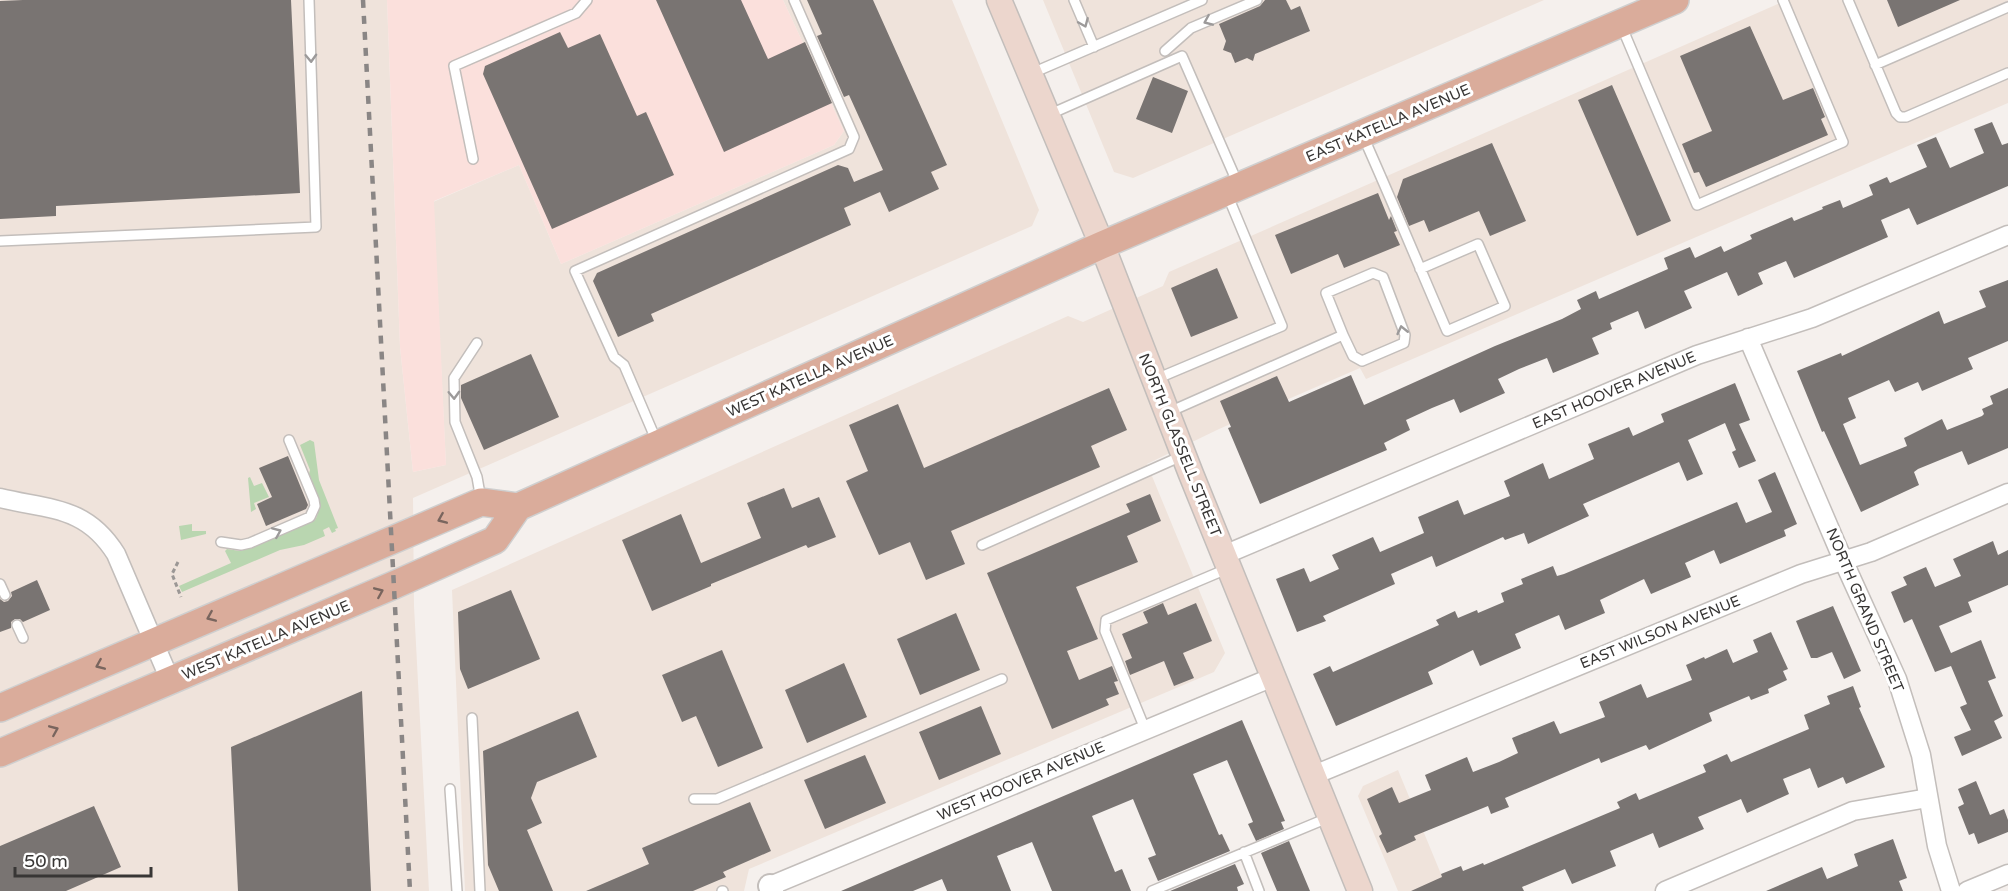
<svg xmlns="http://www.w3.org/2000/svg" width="2008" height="891" font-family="'Varela Round',sans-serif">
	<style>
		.built { fill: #efe3db }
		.industrial { fill: #fbe0dc }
		.green { fill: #b9d6b0 }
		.building { fill: #797472 }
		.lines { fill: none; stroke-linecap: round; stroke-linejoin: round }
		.service-casing { stroke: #c3bebb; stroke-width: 12 }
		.minor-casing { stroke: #c3bebb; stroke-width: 21 }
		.tertiary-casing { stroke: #c3bebb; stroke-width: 26 }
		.secondary-casing { stroke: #c3bebb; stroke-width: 27 }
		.primary-casing { stroke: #cfcfcf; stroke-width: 30 }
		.path { stroke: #9b9795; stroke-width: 3; stroke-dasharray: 4.5 3; stroke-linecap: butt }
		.service { stroke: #fff; stroke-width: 9 }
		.minor { stroke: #fff; stroke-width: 18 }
		.tertiary { stroke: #fff; stroke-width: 22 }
		.secondary { stroke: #ecd6cd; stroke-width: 24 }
		.primary { stroke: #daac9b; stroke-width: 27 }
		.rail { stroke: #8a8685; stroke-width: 4.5; stroke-dasharray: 8 8; stroke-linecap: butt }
		.oneway { stroke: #9c9a9a }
		.oneway2 { stroke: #79655e }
		.labels { text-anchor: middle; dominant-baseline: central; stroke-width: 6; stroke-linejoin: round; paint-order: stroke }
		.street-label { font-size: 15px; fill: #383635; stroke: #fff }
	</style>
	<rect width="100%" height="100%" fill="#f5f0ed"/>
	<path class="built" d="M0,0H387L400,347L413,472L446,465L433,202L519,165L561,264L834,145L844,131L783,0H952L1039,210L1032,226L413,498L414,606L429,891H0Z
		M1043,0H1544L1133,178L1114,172Z
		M1787,0H2008V103L1366,379L1360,368L1219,429L1147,464L1225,653L1214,672L749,869L744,891H465L452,590L1068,316L1083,322L1163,286L1169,272Z
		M1398,770L1448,891H1398L1358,796L1363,786Z"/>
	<path class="industrial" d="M387,0H783L844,131L834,145L561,264L519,165L434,201L446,465L413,472L400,347Z"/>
	<path class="green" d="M310,440L314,442L319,480L338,528L335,529L336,531L332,533L329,527L323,530L325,536L304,545L280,550L182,592L179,586L231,563L225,551L227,549L240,551L246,549L315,520C326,503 304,487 310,470L300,445Z
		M250,477L254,486L262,483L269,497L254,503L256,509L251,512L248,478Z
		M192,524V531H206V534L181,540L179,526Z"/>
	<path class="building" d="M23,0H291L300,193L56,206V216L0,219V1Z
		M656,0H741L768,59L805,42L832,103L724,152Z
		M807,0H873L947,165L931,172L939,189L889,212L880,192L844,208L851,225L651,314L654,321L618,337L593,281L597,273L838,165L848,168L854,182L883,170L849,95L844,97L817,36L822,34Z
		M1265,0H1286L1291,10L1300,6L1310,31L1255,54L1253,61L1247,58L1235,63L1231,53L1223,50L1226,41L1219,24L1260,6Z
		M1887,0H1960L1898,27Z
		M1750,26L1783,100L1813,88L1825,117L1821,119L1828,135L1706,187L1699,172L1694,173L1682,144L1712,131L1680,56Z
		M560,32L568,48L600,34L637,116L646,112L674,175L552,229L483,74L485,66Z
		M1153,77L1188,91L1172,133L1136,119Z
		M1612,85L1671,221L1637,236L1578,100Z
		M1992,122L2002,145L2008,143V186L1917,225L1909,208L1881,220L1888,237L1794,278L1786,261L1758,273L1763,284L1738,296L1727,272L1684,291L1692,308L1645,329L1638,311L1610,323L1612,329L1592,338L1599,354L1553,373L1547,358L1519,369L1498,379L1505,393L1460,413L1454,399L1432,408L1406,420L1410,430L1384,443L1387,450L1260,504L1228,428L1231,427L1220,401L1277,376L1289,402L1351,375L1364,405L1495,346L1562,319L1581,309L1577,300L1596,291L1599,299L1668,269L1664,258L1690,247L1695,258L1721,246L1724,252L1752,239L1750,235L1792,217L1794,221L1823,209L1822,207L1840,200L1843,208L1873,195L1869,185L1887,177L1890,183L1927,167L1917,145L1936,137L1950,168L1984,153L1974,129Z
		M1492,143L1526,221L1490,236L1479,211L1429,232L1424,220L1409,226L1397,197L1403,179Z
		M1378,193L1389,220L1391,216L1397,231L1394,232L1400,245L1344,268L1338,254L1291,274L1275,235Z
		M1217,268L1238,318L1191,337L1171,288Z
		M2008,280V341L1968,358L1973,369L1922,391L1918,382L1895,392L1889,380L1848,398L1856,418L1843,424L1860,465L1907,446L1904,438L1942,419L1947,430L1982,416L1984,414L1982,409L1993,404L1990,396L2008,388V448L1968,465L1962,451L1918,469L1914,472L1919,485L1861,512L1824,431L1822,432L1797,371L1841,353L1842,356L1939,311L1944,324L1986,307L1979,291Z
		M531,354L559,417L484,450L461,398V385Z
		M1735,383L1750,420L1739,424L1756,461L1739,468L1732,452L1736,450L1725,423L1688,440L1703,474L1687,481L1679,462L1583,504L1589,516L1528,544L1524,533L1505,540L1503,537L1436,567L1432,556L1391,574L1395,584L1323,616L1326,621L1297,632L1276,579L1304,568L1310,582L1339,569L1332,555L1373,537L1380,552L1424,533L1418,517L1458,500L1464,515L1510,496L1504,481L1543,463L1549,479L1594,459L1588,444L1629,427L1633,436L1664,422L1661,414Z
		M1109,388L1127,430L1091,446L1100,467L951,531L965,564L926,580L910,542L879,555L846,481L868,471L849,425L898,404L924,468Z
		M288,456L308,505L306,509L266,526L257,504L272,497L259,468Z
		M1775,472L1797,524L1784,530L1786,536L1720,564L1714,550L1685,563L1691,577L1651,594L1644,579L1600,600L1605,613L1565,630L1559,615L1515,634L1521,648L1480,666L1473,650L1428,672L1433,684L1336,726L1313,674L1330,666L1333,672L1439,625L1436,620L1455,611L1458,618L1477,610L1478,613L1504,602L1501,593L1523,584L1521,579L1553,566L1557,576L1564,574L1737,502L1746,523L1772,512L1758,480Z
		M784,488L792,508L819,497L836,537L808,548L806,545L711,584V586L652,611L622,540L681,514L701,563L761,538L747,503Z
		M1150,494L1161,521L1127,536L1138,562L1076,587L1098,639L1067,651L1079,680L1112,666L1118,681L1114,682L1119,694L1106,699L1109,705L1052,729L987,573L1130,512L1126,504Z
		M1993,541L1998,555L2008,550V585L1968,602L1972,612L1939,626L1951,653L1981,640L1996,678L1988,681L2003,716L1994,721L2002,738L1962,756L1954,737L1971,730L1960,707L1967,704L1951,666L1935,672L1912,619L1904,623L1891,592L1907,585L1903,577L1926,567L1935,587L1961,576L1953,559Z
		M37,580L50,610L23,622L20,619H15L11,622V628L0,632V599L4,602L8,601L12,596L11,592Z
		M511,590L540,659L468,689L460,669L458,612Z
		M1163,603L1168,615L1196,603L1212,641L1183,653L1194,678L1174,686L1164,661L1130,675L1125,661L1132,658L1122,634L1148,623L1143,612Z
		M1833,606L1861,671L1844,679L1832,652L1817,658H1811L1796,621Z
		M956,613L980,670L920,695L897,639Z
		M1771,632L1788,669L1783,671L1787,680L1768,689L1769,693L1751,700L1749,696L1709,713L1712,721L1649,750L1646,745L1601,763L1599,758L1505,798L1509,807L1491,814L1488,806L1414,836L1416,840L1387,853L1379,836L1382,834L1367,799L1392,787L1399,803L1431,790L1425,775L1467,757L1473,772L1499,762L1518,753L1512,738L1554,721L1560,734L1605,717L1599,702L1641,684L1647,698L1692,680L1686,665L1704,657L1705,659L1727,649L1733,663L1758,652L1753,640Z
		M722,650L763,748L718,767L696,716L682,722L662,675Z
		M844,663L867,717L807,743L785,690Z
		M1853,686L1861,707L1859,708L1885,767L1846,784L1843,777L1818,788L1810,768L1783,779L1789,794L1747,813L1741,799L1698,817L1704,829L1659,848L1653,833L1610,851L1616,866L1572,884L1565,869L1522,887L1524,891H1411L1442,877L1441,874L1461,866L1463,871L1483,863L1484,865L1620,808L1617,802L1636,793L1639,800L1706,772L1703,765L1727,754L1731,762L1809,729L1804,715L1830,704L1827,696Z
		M362,691L371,891H238L231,747Z
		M981,706L1001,754L939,780L919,732Z
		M578,711L597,757L537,782L531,798L542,823L527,830L553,891H499L488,865L483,751Z
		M1242,720L1285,821L1281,822L1284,829L1256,841L1248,824L1253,822L1227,760L1193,774L1219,835L1222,834L1230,851L1158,881L1148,858L1156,855L1133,799L1092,816L1115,872L1122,869L1131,891H1052L1032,842L997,856L1011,891H947L942,879L913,891H841Z
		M865,755L886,803L825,829L804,780Z
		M1976,781L1990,815L2004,809L2008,820V832L1978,844L1974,833L1969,835L1958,807L1964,804L1958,789Z
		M750,802L771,851L723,872L726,877L693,891H586L649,864L642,848Z
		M94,806L121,867L66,891H0V846Z
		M1893,839L1907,878L1899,881L1903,891H1766L1822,867L1827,879L1858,866L1854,854Z
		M1289,841L1310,891H1277L1261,853Z
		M1235,864L1244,884L1237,887L1238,891H1170Z"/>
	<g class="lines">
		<g class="service-casing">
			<path id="service" d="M1074,0L1094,47
				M1848,0L1896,113L1900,117H1906L2008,73
				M1621,25L1697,205L1843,142L1783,0
				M1165,51L1191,28L1257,0
				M1875,65L2008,7
				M1030,74L1202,0
				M1048,115L1182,56L1238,184
				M1363,136C1392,201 1419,266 1447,331L1505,306L1478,244L1420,269
				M473,159L454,66L576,13L587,0
				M0,241L316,227L309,0
				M477,343L454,378L455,422L477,477L481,500
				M1156,379L1282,326L1227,194
				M1169,412L1343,335L1326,293L1373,273L1383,277L1405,335L1404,343L1362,361L1353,356L1343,335
				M657,442L624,365L614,357L575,271L849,149L854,137L794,0
				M221,542L241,545L250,543L310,517L315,506L314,500L289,440
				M982,545L1184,455
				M0,584L5,595
				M17,625L23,638
				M472,718L480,891
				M1145,729L1105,631L1106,620L1229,568
				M450,789L457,891
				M694,799H717L1002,679
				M1244,852L1259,891
				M722,891H723
				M1152,891L1330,817"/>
		</g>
		<g class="minor-casing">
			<path id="minor" d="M1748,338L1843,560L1897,679L1921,755L1937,846L1951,891
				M0,498C50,510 86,506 116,554L170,680
				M1224,555L1697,355L1812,318L2008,235
				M1314,775L1801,574L1871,552L2008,493
				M770,886L1273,677
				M1665,891L1853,811L1928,798
				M1967,891L2008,874"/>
		</g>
		<g class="tertiary-casing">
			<path id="tertiary" d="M770,886L772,891"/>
		</g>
		<g class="secondary-casing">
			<path id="secondary" d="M999,0L1102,245L1191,474L1360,891"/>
		</g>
		<g class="primary-casing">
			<path id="primary" d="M0,708L481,502L518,507
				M0,753L394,585L495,540L518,507L1102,245L1675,0"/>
		</g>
		<path class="path" d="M178,562L172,574L181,597"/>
		<use href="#service" class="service"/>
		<use href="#minor" class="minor"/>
		<use href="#tertiary" class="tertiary"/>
		<use href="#secondary" class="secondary"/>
		<use href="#primary" class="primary"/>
		<path class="rail" d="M363,0L410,891"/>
	</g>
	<defs><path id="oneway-chevron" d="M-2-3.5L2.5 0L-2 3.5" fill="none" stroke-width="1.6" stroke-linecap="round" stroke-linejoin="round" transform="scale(1.5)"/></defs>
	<g class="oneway">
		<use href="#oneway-chevron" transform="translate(1208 21) rotate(157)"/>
		<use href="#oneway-chevron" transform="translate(1084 23) rotate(67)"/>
		<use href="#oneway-chevron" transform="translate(311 58) rotate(88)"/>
		<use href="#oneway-chevron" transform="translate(1402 330) rotate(-103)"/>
		<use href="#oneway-chevron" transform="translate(454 395) rotate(88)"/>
		<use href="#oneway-chevron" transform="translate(277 532) rotate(-23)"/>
	</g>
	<g class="oneway2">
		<use href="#oneway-chevron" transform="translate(442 519) rotate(157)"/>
		<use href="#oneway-chevron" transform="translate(379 592) rotate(-23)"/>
		<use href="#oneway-chevron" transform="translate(211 617) rotate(157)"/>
		<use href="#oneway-chevron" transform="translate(100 665) rotate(157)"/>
		<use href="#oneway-chevron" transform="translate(54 730) rotate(-23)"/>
	</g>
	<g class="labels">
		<g class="street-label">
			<text transform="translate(1388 123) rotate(-23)">EAST KATELLA AVENUE</text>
			<text transform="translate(810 376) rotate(-24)">WEST KATELLA AVENUE</text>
			<text transform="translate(1614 390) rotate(-23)">EAST HOOVER AVENUE</text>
			<text transform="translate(1180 445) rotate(68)">NORTH GLASSELL STREET</text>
			<text transform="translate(1865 610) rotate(67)">NORTH GRAND STREET</text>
			<text transform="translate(1660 632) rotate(-22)">EAST WILSON AVENUE</text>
			<text transform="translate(266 640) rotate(-23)">WEST KATELLA AVENUE</text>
			<text transform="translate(1021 781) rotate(-23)">WEST HOOVER AVENUE</text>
		</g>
	</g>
	<path d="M15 867v9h136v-9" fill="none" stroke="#383635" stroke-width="3"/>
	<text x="24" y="867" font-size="18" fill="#383635" stroke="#ffffff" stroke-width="4.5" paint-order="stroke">50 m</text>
</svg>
